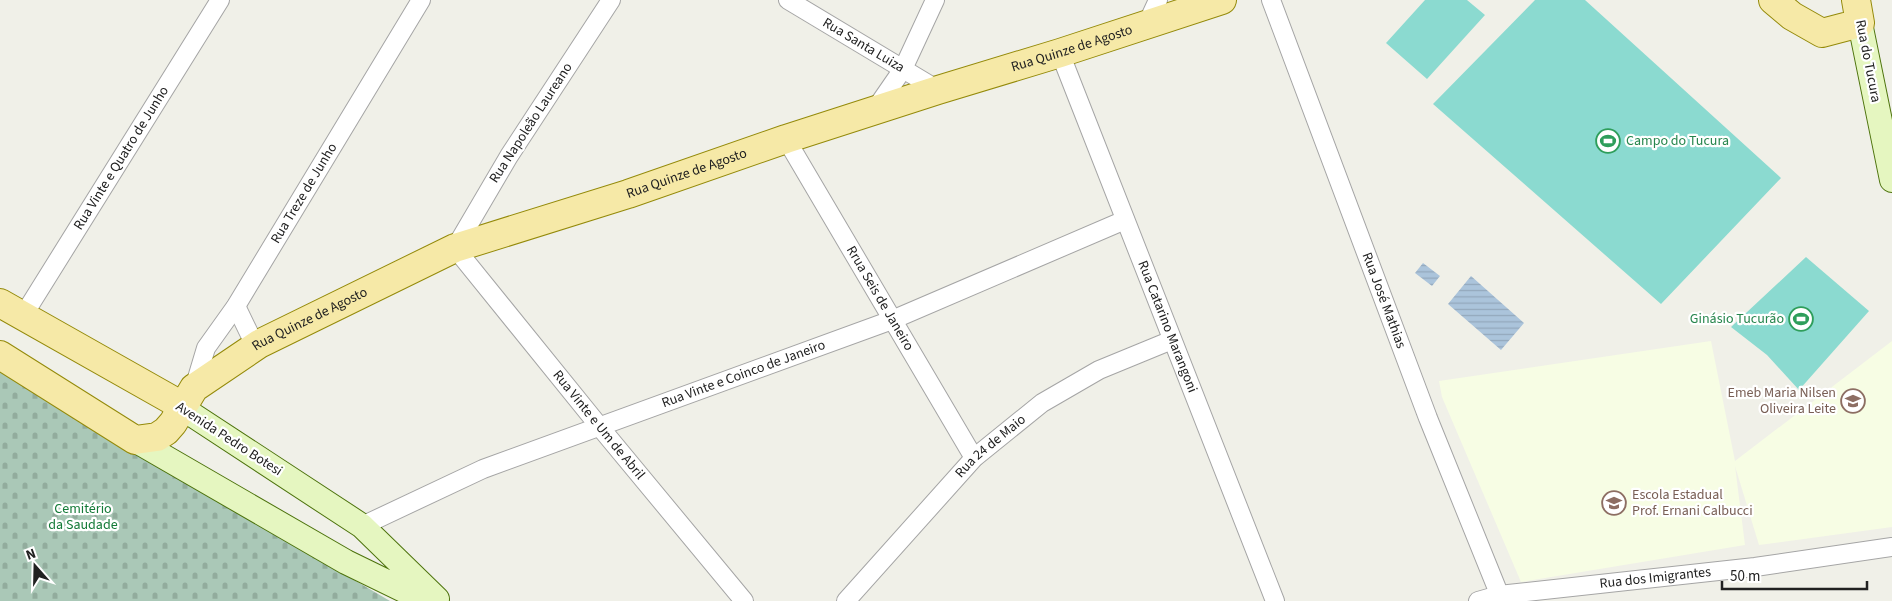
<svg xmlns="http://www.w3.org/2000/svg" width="1892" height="601" font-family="'Source Sans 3',sans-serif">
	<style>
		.education { fill: #f7fde4 }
		.cemetery { fill: url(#cemetery-stones) }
		.pitch { fill: #8bdad0 }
		.water { fill: url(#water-rules) }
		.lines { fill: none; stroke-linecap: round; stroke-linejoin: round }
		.minor-casing { stroke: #a5a5a5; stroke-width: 20 }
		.secondary-casing { stroke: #4d730c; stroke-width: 26 }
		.primary-casing { stroke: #948a0a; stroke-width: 30 }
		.minor { stroke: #fff; stroke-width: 18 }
		.secondary { stroke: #e5f6c0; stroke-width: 24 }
		.primary { stroke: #f6e9a7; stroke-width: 28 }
		.labels { text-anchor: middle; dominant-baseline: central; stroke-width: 4.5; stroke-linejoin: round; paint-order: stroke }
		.street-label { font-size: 14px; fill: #212121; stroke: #fff }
		.leisure-label { font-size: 14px; fill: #27864d; stroke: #fff; text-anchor: start }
		.education-label { font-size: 14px; fill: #785e54; stroke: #fff; text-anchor: end }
		.park-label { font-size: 14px; fill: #137a37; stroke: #fff }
	</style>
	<defs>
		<pattern id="cemetery-stones" width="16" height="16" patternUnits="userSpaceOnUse" patternTransform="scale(1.25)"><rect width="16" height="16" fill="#aac8b7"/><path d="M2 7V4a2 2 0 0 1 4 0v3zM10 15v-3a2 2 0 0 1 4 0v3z" fill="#92ac9d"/></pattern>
		<pattern id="water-rules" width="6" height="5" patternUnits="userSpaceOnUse" patternTransform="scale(1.25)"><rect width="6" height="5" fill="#abc4db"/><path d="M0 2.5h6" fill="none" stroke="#93a8bc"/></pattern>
	</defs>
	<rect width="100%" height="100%" fill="#f0f0e8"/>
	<path class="education" d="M1711,341L1735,461L1892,341V527L1759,545L1735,466L1745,545L1521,582L1442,397L1439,381Z"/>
	<path class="cemetery" d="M0,372L390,601H0Z"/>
	<path class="pitch" d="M1425,0H1467L1485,15L1427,79L1386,43Z
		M1535,0H1585L1781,178L1661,304L1433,104Z
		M1806,257L1869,311L1799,390L1767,355L1731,327Z"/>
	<path class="water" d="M1423,263L1440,276L1432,286L1415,273Z
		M1471,276L1524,323L1501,350L1448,304Z"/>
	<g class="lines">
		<g class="minor-casing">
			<g id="minor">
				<path id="s1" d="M611,0L509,156L455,248L599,426L744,601"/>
				<path id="s2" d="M788,0L938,90"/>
				<path id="s3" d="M1271,0L1428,418L1502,601"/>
				<path d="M1147,24L1158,0"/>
				<path id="s4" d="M1060,53L1275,601"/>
				<path d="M874,111L903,69L935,0"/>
				<path id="s5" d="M786,139L974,458"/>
				<path d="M236,306L250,335L259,344"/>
				<path id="s6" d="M23,316L220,0"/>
				<path id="s7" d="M194,388L206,348L236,306L421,0"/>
				<path id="s8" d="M362,526L483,469L892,320L1125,220"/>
				<path id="s9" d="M846,601L974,458L1042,403L1099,370L1172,340"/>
				<path id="s10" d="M1478,601L1499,595L1755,567L1892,547"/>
			</g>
		</g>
		<g class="secondary-casing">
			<path id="secondary" d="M1860,23L1892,180
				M182,408L362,526L437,599
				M135,440L346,562L426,601"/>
		</g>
		<g class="primary-casing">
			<g id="primary">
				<path d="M1773,0L1792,16L1822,33L1860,23L1856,0"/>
				<path d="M0,303L170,399L182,408"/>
				<path id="s11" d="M0,355L135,440L157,437L166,431L173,423L194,388L259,344L455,248L628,194L786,139L938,90L1060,53L1222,0"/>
			</g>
		</g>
		<use href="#minor" class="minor"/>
		<use href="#secondary" class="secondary"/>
		<use href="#primary" class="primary"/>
	</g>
	<defs>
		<g id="stadium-ring" transform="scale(1.25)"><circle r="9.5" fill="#fff" stroke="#2e9e5b" stroke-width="1.5"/><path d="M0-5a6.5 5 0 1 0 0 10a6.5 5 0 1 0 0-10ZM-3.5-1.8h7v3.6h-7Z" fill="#2e9e5b"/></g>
		<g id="school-ring" transform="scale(1.25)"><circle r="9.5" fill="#fff" stroke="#8d6e63" stroke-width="1.5"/><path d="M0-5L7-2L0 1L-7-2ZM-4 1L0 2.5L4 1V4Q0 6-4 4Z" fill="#8d6e63"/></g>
	</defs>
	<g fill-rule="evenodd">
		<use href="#stadium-ring" x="1608" y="141"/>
		<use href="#stadium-ring" x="1801" y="319"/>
		<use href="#school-ring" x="1853" y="401"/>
		<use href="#school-ring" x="1614" y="503"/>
	</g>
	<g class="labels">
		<g class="street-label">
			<text stroke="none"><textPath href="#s2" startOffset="88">Rua Santa Luiza</textPath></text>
			<text stroke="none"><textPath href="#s11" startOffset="1189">Rua Quinze de Agosto</textPath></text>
			<text transform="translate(1868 61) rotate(79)">Rua do Tucura</text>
			<text transform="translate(531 123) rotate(-57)">Rua Napoleão Laureano</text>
			<text stroke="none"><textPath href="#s6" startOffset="186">Rua Vinte e Quatro de Junho</textPath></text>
			<text stroke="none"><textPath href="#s11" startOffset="784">Rua Quinze de Agosto</textPath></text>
			<text stroke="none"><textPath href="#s7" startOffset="225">Rua Treze de Junho</textPath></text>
			<text stroke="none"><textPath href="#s5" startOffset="185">Rrua Seis de Janeiro</textPath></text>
			<text stroke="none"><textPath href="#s3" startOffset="321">Rua José Mathias</textPath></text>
			<text stroke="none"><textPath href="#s11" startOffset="379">Rua Quinze de Agosto</textPath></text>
			<text stroke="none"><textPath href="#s4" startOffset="294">Rua Catarino Marangoni</textPath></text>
			<text stroke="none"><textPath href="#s8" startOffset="411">Rua Vinte e Coinco de Janeiro</textPath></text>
			<text stroke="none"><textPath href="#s1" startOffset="521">Rua Vinte e Um de Abril</textPath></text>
			<text transform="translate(229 439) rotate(33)">Avenida Pedro Botesi</text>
			<text stroke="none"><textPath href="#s9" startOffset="212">Rua 24 de Maio</textPath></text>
			<text stroke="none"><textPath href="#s10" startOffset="179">Rua dos Imigrantes</textPath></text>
		</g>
		<g class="leisure-label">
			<text x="1626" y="141">Campo do Tucura</text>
			<text x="1784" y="319" text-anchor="end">Ginásio Tucurão</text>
		</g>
		<g class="education-label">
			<text x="1836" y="393">Emeb Maria Nilsen<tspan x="1836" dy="16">Oliveira Leite</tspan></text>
			<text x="1632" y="495" text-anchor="start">Escola Estadual<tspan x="1632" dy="16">Prof. Ernani Calbucci</tspan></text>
		</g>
		<g class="park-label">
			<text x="83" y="509">Cemitério<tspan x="83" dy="16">da Saudade</tspan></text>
		</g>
	</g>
	<g transform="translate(35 566) rotate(340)" stroke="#ffffff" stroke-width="4" paint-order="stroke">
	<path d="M0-4L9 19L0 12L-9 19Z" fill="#212121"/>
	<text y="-8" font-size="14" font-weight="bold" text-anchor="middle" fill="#212121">N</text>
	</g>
	<path d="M1722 581v8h145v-8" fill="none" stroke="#212121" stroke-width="2.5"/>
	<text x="1730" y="581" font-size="15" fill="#212121" stroke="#ffffff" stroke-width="4" paint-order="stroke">50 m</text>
</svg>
